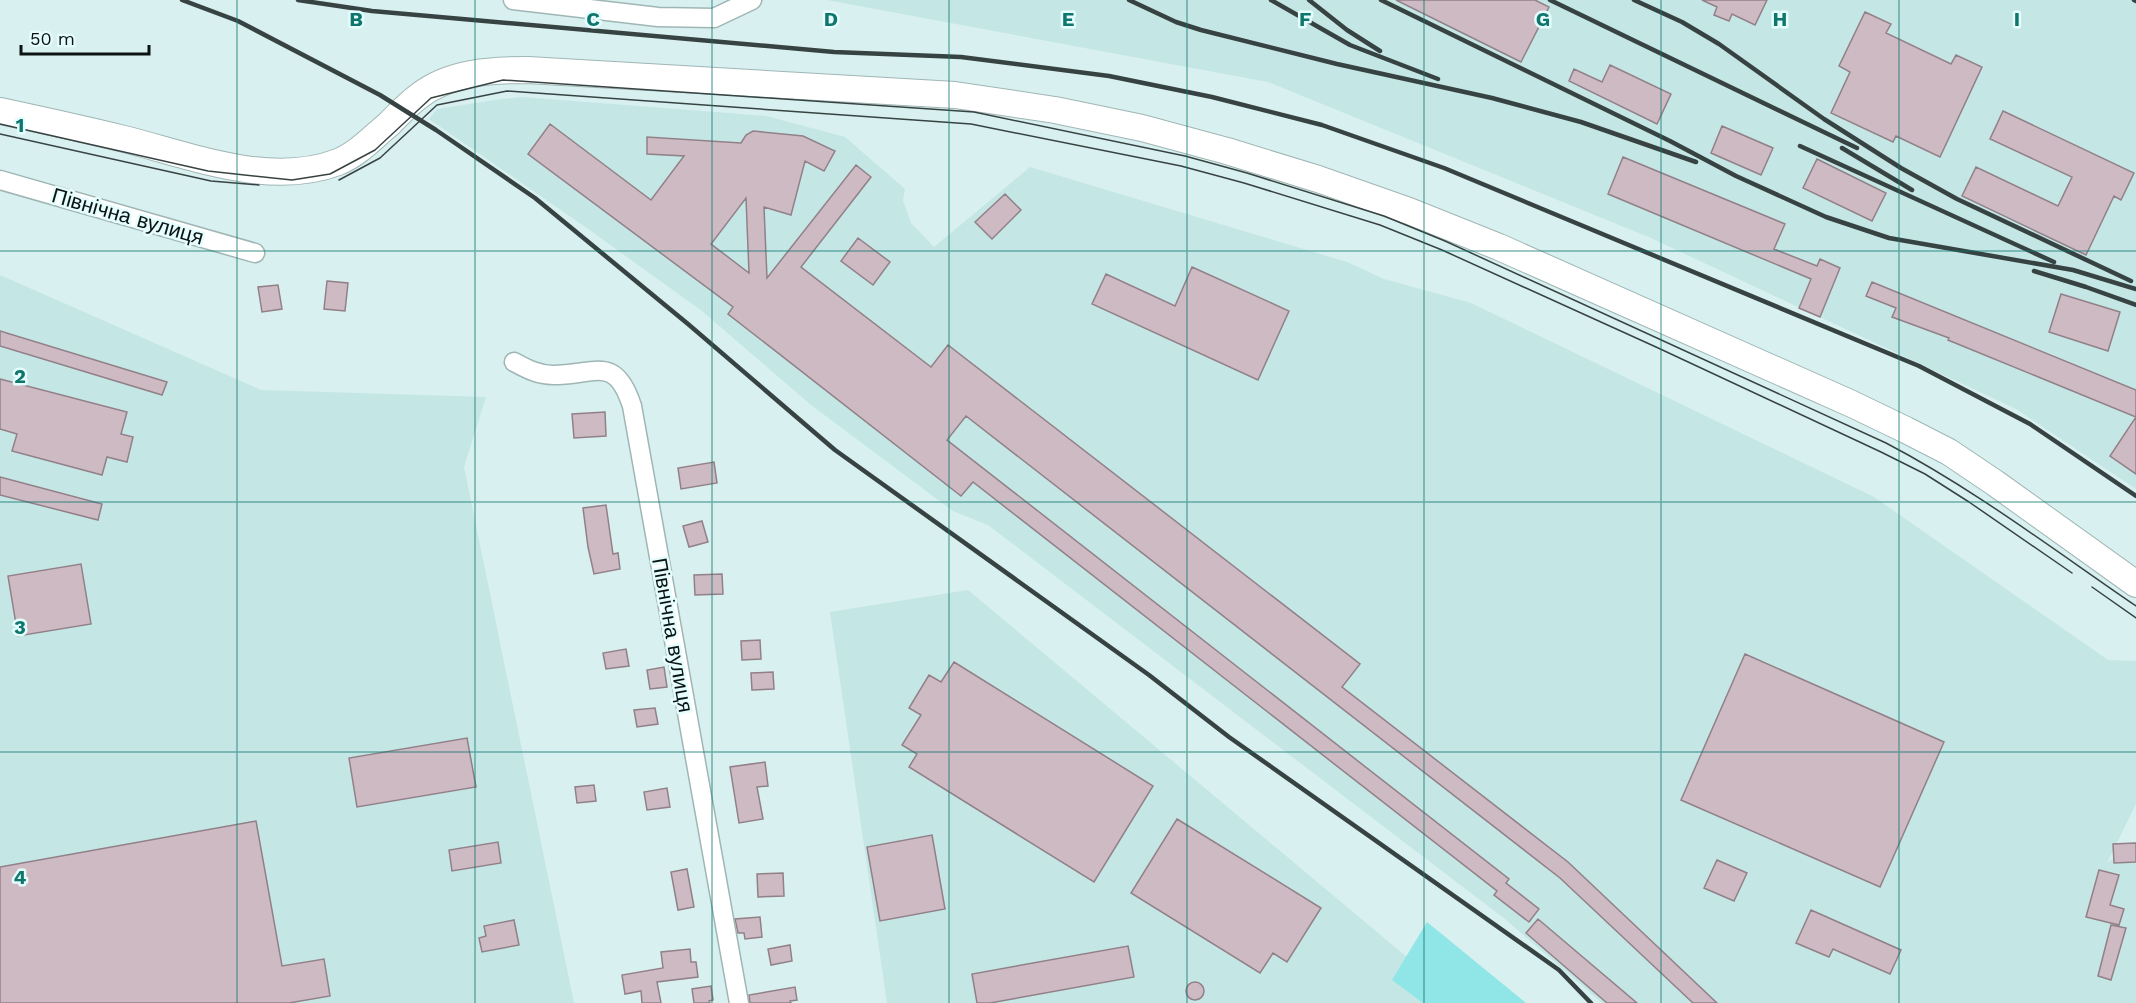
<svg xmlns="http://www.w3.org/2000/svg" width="2136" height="1003" font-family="'Work Sans',sans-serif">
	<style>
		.built { fill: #c4e6e5 }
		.green { fill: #90e6e6 }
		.building { fill: #cdbac3; stroke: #928088; stroke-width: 1.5; fill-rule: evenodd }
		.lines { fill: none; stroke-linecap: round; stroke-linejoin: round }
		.street-casing { stroke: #9fb6b5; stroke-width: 21 }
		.secondary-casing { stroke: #9fb6b5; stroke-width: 28 }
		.street { stroke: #fff; stroke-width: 18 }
		.secondary { stroke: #fff; stroke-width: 26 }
		.tram { stroke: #374342; stroke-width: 1.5 }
		.rail { stroke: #374342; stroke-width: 4.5 }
		.grid { fill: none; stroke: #0f766e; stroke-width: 1.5; stroke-opacity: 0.55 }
		.labels { text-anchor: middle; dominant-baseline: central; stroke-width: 5; stroke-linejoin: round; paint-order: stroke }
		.street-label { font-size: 21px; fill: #0b1313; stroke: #e5fdfd }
		.grid-label { font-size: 20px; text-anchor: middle; font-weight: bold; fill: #0f766e; stroke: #e5fdfd; stroke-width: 5; stroke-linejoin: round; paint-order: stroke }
	</style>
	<rect width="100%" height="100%" fill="#d8f0ef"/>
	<path class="built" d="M827,0H2136V489L2016,409L1651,238L1268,82Z
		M522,97L766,116L845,137L905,189L903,201L911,223L934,247L1030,167L1347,262L1384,279L1471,303L1874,497L2108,660L2136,661V804L2107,863L2114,858L2136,862V1003H1602L1505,919L988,525L953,511L811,405L702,311L584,226L429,119L437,109L502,99Z
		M0,275L261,390L486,397L464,467L574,1003H0Z
		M968,590L1426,973L1436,1003H887L830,612Z"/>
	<path class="green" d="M1427,922L1526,1003H1423L1392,980Z"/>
	<path class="building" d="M1396,0H1535L1549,7L1521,62Z
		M1702,0H1767L1755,25L1732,14L1729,21L1714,15L1717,7Z
		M1865,12L1891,24L1886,33L1951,64L1956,55L1982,67L1940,157L1896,136L1893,142L1831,113L1850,72L1839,66Z
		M1610,65L1671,94L1657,124L1569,81L1574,69L1602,82Z
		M2003,111L2134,173L2121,200L2114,196L2086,255L1962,196L1976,167L2058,206L2072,177L1990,139Z
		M550,124L651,200L684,156L647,154V137L741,143L746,135L753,131L803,136L835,151L824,171L805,161L791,215L764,207L767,278L856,165L871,177L801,267L931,367L948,345L1360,664L1342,687L1568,862L1717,1003H1693L1560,878L966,416L947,440L1509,879L1506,883L1539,909L1529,922L1494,895L1497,891L973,482L961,496L728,314L733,307L528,154ZM746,198L749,273L711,244Z
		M1722,126L1773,148L1761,175L1711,153Z
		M1623,157L1785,224L1774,249L1817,266L1820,259L1840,268L1820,317L1799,308L1811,279L1608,194Z
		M1817,159L1886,193L1872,221L1803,188Z
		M1005,194L1021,210L992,239L975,222Z
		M858,238L890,262L873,285L841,261Z
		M1192,267L1289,311L1258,380L1092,304L1106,274L1175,306Z
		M327,281L348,283L345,311L324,309Z
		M1872,282L2136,390V474L2110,456L2136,417L1948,340L1949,338L1892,317L1896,308L1866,296Z
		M278,285L282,309L262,312L258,287Z
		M2061,294L2120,312L2108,351L2049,332Z
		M0,331L167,382L162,395L0,346Z
		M0,379L127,412L121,434L133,437L127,462L107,457L102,475L12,451L17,434L0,429Z
		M605,412L606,436L574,438L572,414Z
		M714,462L717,483L681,489L678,468Z
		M0,477L102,504L98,520L0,495Z
		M606,505L613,554L618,553L620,569L594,574L588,547L583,508Z
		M702,521L708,542L689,547L683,526Z
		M81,564L91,624L18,636L8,576Z
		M722,574L723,594L695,595L694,575Z
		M760,640L761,659L742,660L741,641Z
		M626,649L629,666L606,669L603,653Z
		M1745,654L1944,742L1880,887L1681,800Z
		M954,662L1153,786L1094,882L909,767L917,754L902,745L921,715L909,708L929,675L941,682Z
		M664,667L667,687L650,689L647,670Z
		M773,672L774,689L752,690L751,673Z
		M655,708L658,724L637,727L634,710Z
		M467,738L476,787L357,807L349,758Z
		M765,762L768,786L757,787L763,819L739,823L730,767Z
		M594,785L596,801L577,803L575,787Z
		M667,788L670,807L647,810L644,792Z
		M1177,819L1321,908L1287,962L1273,953L1260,973L1131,893Z
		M256,821L282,966L324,959L330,996L289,1003H0V867Z
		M932,835L945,909L880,921L867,847Z
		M498,842L501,863L452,871L449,850Z
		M2136,843V862L2114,863L2113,844Z
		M1717,860L1747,873L1734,901L1704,888Z
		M687,869L694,907L678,910L671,872Z
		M2099,870L2119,875L2110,905L2124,909L2119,925L2086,917Z
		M783,873L784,896L758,897L757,874Z
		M1811,910L1901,950L1890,974L1833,949L1829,957L1796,943Z
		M760,917L762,937L745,939L744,933H738L735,919Z
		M1538,919L1637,1003H1607L1526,933Z
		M514,920L519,945L482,952L479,938L486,936L484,926Z
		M2111,925L2126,928L2111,980L2098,976Z
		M790,945L792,961L771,965L768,949Z
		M1128,946L1134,977L990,1003H977L972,974Z
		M690,949L691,962H696L698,977L657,982L661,1003H642L641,991L625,994L622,975L663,968L661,952Z
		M1186 991a9 9 0 1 1 18 0a9 9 0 1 1-18 0Z
		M711,986L713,1000L709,1001L710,1003H694L692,989Z
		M795,987L797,1000L790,1001L791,1003H750L749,995Z"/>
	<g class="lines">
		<g class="street-casing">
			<path id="street" d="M513,0L658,17L714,18L752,0
				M0,180L255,253
				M514,362C527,369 538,375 553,375C596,375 615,354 632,406L739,1003"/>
		</g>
		<g class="secondary-casing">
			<path id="secondary" d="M0,111C42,120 83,129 124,139C192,156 270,188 338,162C358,154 373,137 389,124C399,114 408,104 419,96C450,72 490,70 528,70L955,95L1055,110L1142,128L1227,151L1318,179L1409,211L1499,247L1852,404L1906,430L1949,452L1995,483L2136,584"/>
		</g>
		<use href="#street" class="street"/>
		<use href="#secondary" class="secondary"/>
		<path class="tram" d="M0,124L208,171L292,180L330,174L375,150L431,98L503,80L974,112L1185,156L1247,173L1384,216L1445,241L1886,443C1974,489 2054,550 2136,606
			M0,134L211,181L259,185
			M339,180L380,158L437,105L507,91L971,124L1181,166L1244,183L1380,225L1442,250L1656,347L1881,452L1925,474L1969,502L2072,573
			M2092,587L2136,618"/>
		<path class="rail" d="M182,0L238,21L380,95L436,130L535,198L688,324L835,450L1149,675L1229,737L1559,970L1591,1003
			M298,0L372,11L834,52L961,57L1109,76L1212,97L1322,125L1444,168L1919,366L2030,424L2136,496
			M1129,0L1176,22L1201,30L1337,64L1492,98L1581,122L1696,162
			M1271,0L1350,45L1438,79
			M1309,0L1347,30L1380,51
			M1381,0L1670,141L1736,176L1826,217L1889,238L2073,270L2136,289
			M1550,0L1857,148
			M1634,0L1682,22L1719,44L1824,119L1901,168L1957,199L2131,281
			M2134,0L2136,1
			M1800,146L2054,262
			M1842,148L1912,190
			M2034,271L2086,287L2136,305"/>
	</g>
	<path class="grid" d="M237,0V1003M475,0V1003M712,0V1003M949,0V1003M1187,0V1003M1424,0V1003M1661,0V1003M1899,0V1003M0,251H2136M0,502H2136M0,752H2136"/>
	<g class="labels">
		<g class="street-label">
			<text transform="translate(128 216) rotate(16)">Північна вулиця</text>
			<text transform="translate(673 635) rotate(80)">Північна вулиця</text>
		</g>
	</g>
	<g class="grid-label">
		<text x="356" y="26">B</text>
		<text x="593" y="26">C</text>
		<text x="831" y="26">D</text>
		<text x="1068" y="26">E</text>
		<text x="1305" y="26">F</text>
		<text x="1543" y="26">G</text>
		<text x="1780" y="26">H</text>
		<text x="2017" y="26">I</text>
		<text x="20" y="132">1</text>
		<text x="20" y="383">2</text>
		<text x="20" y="634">3</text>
		<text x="20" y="884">4</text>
	</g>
	<path d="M21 45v9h128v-9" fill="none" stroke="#0b1313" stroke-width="3"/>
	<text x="30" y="45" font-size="18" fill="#0b1313" stroke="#e5fdfd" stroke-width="4.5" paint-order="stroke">50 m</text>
</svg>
